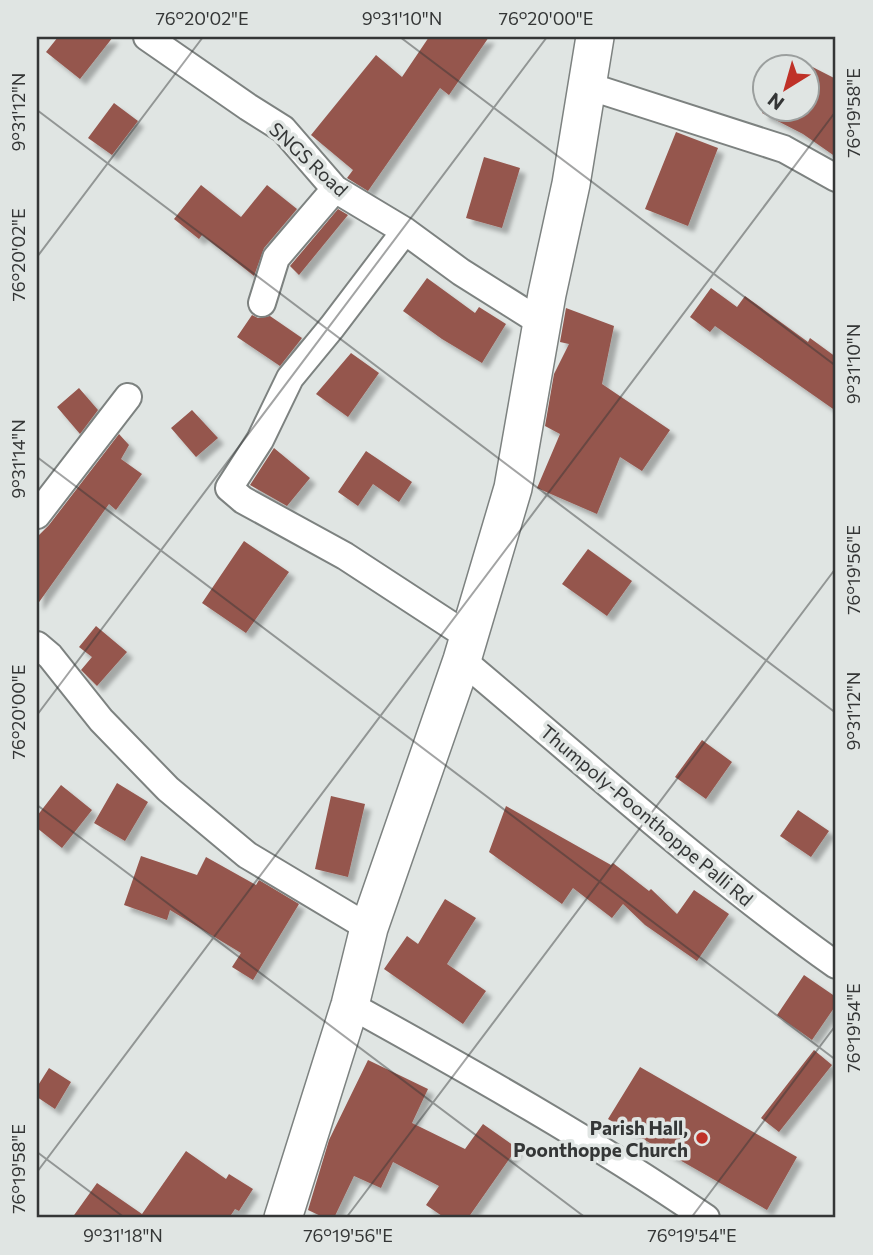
<svg xmlns="http://www.w3.org/2000/svg" width="873" height="1255" font-family="Commissioner,sans-serif">
	<style>
		.building { fill: #95564d; filter: url(#shadow) }
		.lines { fill: none; stroke-linecap: round; stroke-linejoin: round }
		.minor-casing { stroke: #7d8280; stroke-width: 30 }
		.secondary-casing { stroke: #7d8280; stroke-width: 40 }
		.minor { stroke: #fff; stroke-width: 26 }
		.secondary { stroke: #fff; stroke-width: 37 }
		.ticks { fill: none; stroke: #343636; stroke-width: 2; stroke-opacity: 0.45 }
		.poi-dot { fill: #bf3127; stroke: #e0e5e3; stroke-width: 2.5 }
		.labels { text-anchor: middle; dominant-baseline: central; stroke-width: 7; stroke-linejoin: round; paint-order: stroke }
		.street-label { font-size: 19px; fill: #343636; stroke: #e0e5e3 }
		.poi-label { font-size: 19px; font-weight: bold; fill: #343636; stroke: #e0e5e3; text-anchor: end }
		.neatline { fill: none; stroke: #343636; stroke-width: 2.5 }
		.ticks-label { font-size: 18px; text-anchor: middle; fill: #343636 }
	</style>
	<defs>
		<filter id="shadow"><feDropShadow dx="6" dy="6" stdDeviation="2" flood-color="#0004"/></filter>
	</defs>
	<rect width="100%" height="100%" fill="#e0e5e3"/>
	<path class="building" d="M58,37H113L80,79L46,52Z
		M429,37H489L449,95L440,88L368,191L347,178L353,170L311,135L376,55L402,77Z
		M791,56L836,79V157L803,134L762,113L765,108H807V66H785Z
		M114,103L138,121L112,155L88,138Z
		M676,132L718,148L688,226L645,209Z
		M484,157L520,168L502,228L466,218Z
		M201,185L241,217L267,185L297,209L264,248L254,276L202,235L199,239L174,219Z
		M338,209L348,215L299,275L290,266Z
		M427,278L475,313L479,307L506,324L482,363L442,339L403,311Z
		M711,288L737,307L745,296L808,342L810,338L836,357V411L715,326L710,332L690,317Z
		M566,308L614,326L602,384L670,430L642,471L620,457L597,514L537,488L560,434L545,426L554,374L569,344L560,342Z
		M252,315L258,318L270,316L302,338L280,366L237,337Z
		M351,353L379,373L348,417L316,394Z
		M79,388L98,410L80,434L57,407Z
		M192,410L218,438L196,457L171,428Z
		M119,434L129,445L121,459L142,474L116,510L109,504L37,605V537L49,525Z
		M274,448L310,478L287,506L250,485Z
		M366,451L412,482L399,502L373,484L358,506L338,492Z
		M244,541L289,572L246,633L202,603Z
		M588,549L632,581L607,616L562,584Z
		M96,626L127,652L97,686L81,670L92,657L79,647Z
		M702,740L732,762L706,799L675,777Z
		M117,783L148,802L125,841L94,823Z
		M61,785L92,810L62,848L37,828V816Z
		M331,796L365,804L348,877L315,869Z
		M506,806L611,865L613,863L649,891L651,889L677,914L694,890L729,914L697,961L645,925L623,904L612,918L573,888L562,904L489,852Z
		M798,810L829,831L811,857L780,836Z
		M141,856L197,875L206,857L256,885L259,880L299,904L253,980L232,967L241,953L170,910L167,920L124,905Z
		M445,899L476,918L447,964L486,991L463,1024L384,969L407,936L418,944Z
		M804,975L836,997V1005L812,1040L777,1015Z
		M814,1050L832,1065L779,1132L761,1118Z
		M368,1060L428,1089L412,1123L465,1149L483,1124L517,1148L468,1218H445L426,1205L439,1186L393,1162L381,1188L354,1176L334,1218H325L308,1210L329,1140Z
		M640,1067L797,1157L767,1210L608,1119Z
		M49,1068L71,1082L55,1109L37,1097V1087Z
		M186,1151L226,1179L229,1174L253,1189L239,1211L235,1209L229,1218H72L97,1183L142,1214Z"/>
	<g class="lines">
		<g class="minor-casing">
			<path id="minor" d="M147,37L248,107L283,129L335,189L405,231L461,272L542,323
				M588,86L784,149L836,178
				M405,231L332,327L290,378L260,440L229,488L243,500L345,556L469,637
				M262,303L276,258L335,189
				M37,515L128,397
				M37,645L50,656L101,720L168,789L247,855L369,928
				M462,660C585,763 705,872 836,965
				M350,1005C471,1072 592,1140 706,1218"/>
		</g>
		<g class="secondary-casing">
			<path id="secondary" d="M283,1218L350,1005L369,928L462,660L513,488L547,294L571,184L595,37"/>
		</g>
		<use href="#minor" class="minor"/>
		<use href="#secondary" class="secondary"/>
	</g>
	<path class="ticks" d="M400,37L836,366M37,110L836,713M37,257L203,37M37,457L836,1060M37,715L547,37M37,805L586,1218M37,1152L125,1218M37,1172L836,111M346,1218L836,568M691,1218L836,1025"/>
	<circle class="poi-dot" cx="702" cy="1138" r="7"/>
	<g class="labels">
		<g class="street-label">
			<text transform="translate(309 159) rotate(43)">SNGS Road</text>
			<text transform="translate(647 815) rotate(40)">Thumpoly-Poonthoppe Palli Rd</text>
		</g>
		<g class="poi-label">
			<text x="688" y="1127">Parish Hall,<tspan x="688" dy="22">Poonthoppe Church</tspan></text>
		</g>
	</g>
	<rect width="873" height="1255" fill="none" stroke="#e0e5e3" stroke-width="77"/>
	<g transform="translate(786 88) rotate(217)"><circle r="33" fill="#e0e5e3" stroke="#9b9f9e" stroke-width="2"/>
	<path d="M0-5L12 26L0 18L-12 26Z" fill="#bf3127"/>
	<text y="-10" font-size="19" font-weight="bold" text-anchor="middle" fill="#343636">N</text>
	</g>
	<rect x="38" y="38" width="796" height="1178" class="neatline"/>
	<g class="ticks-label">
		<text x="202" y="25">76°20'02"E</text>
		<text x="402" y="25">9°31'10"N</text>
		<text x="546" y="25">76°20'00"E</text>
		<text transform="translate(19 112) rotate(-90)" y="6">9°31'12"N</text>
		<text transform="translate(854 113) rotate(-90)" y="6">76°19'58"E</text>
		<text transform="translate(19 255) rotate(-90)" y="6">76°20'02"E</text>
		<text transform="translate(854 364) rotate(-90)" y="6">9°31'10"N</text>
		<text transform="translate(19 459) rotate(-90)" y="6">9°31'14"N</text>
		<text transform="translate(854 570) rotate(-90)" y="6">76°19'56"E</text>
		<text transform="translate(854 711) rotate(-90)" y="6">9°31'12"N</text>
		<text transform="translate(19 712) rotate(-90)" y="6">76°20'00"E</text>
		<text transform="translate(854 1028) rotate(-90)" y="6">76°19'54"E</text>
		<text transform="translate(19 1169) rotate(-90)" y="6">76°19'58"E</text>
		<text x="123" y="1242">9°31'18"N</text>
		<text x="348" y="1242">76°19'56"E</text>
		<text x="692" y="1242">76°19'54"E</text>
	</g>
</svg>
